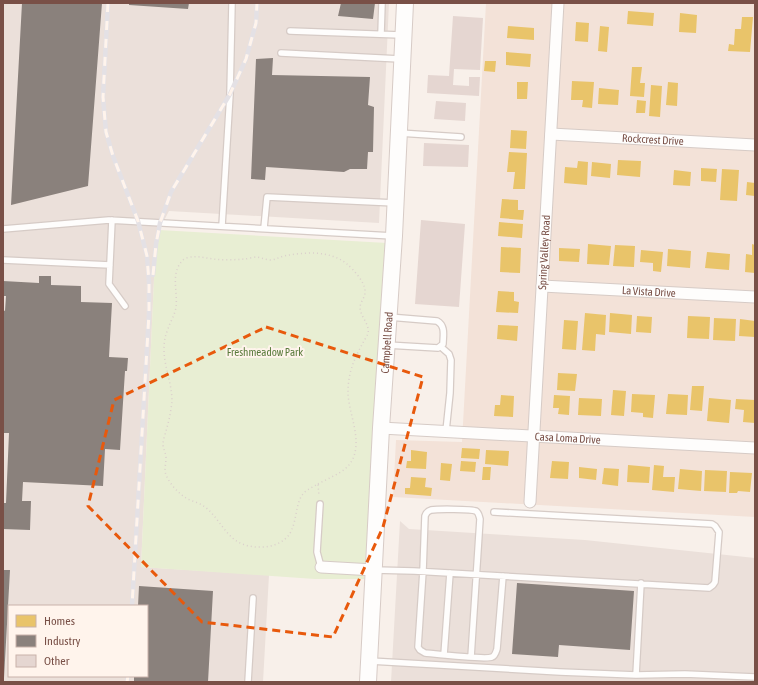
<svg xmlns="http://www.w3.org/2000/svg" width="758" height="685" font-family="'Asap Condensed',sans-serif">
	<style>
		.residential { fill: #f3e2d8 }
		.industrial { fill: #ebe0da; fill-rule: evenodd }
		.green { fill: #e8eed3 }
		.homes { fill: #e9c46a }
		.industry { fill: #8a817c }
		.building { fill: #e5d6d1 }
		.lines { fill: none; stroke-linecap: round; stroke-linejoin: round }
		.lane-casing { stroke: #d6cbc6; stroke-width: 8 }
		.street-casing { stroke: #d6cbc6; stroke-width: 13 }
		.secondary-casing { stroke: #d7cbc6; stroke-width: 18 }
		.path { stroke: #dbd0cc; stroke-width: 1.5; stroke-dasharray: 1 3; stroke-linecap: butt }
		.lane { stroke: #fefdfc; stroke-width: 5.5 }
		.street { stroke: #fefdfc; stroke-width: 11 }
		.secondary { stroke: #fefdfc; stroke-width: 16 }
		.rail-casing { stroke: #e4e1e5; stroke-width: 4.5 }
		.rail { stroke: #fff4ec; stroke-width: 3; stroke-dasharray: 9; stroke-linecap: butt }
		.marked { fill: none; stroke: #e8590c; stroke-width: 3; stroke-dasharray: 8 5; stroke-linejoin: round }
		.labels { text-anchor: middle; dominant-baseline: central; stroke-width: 4; stroke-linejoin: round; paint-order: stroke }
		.street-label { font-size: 11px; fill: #795047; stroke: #fff4ec }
		.park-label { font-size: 11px; fill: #597a3b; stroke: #fff4ec }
	</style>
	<rect width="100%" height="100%" fill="#f8f0ea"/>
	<path class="residential" d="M486,3H755V517L393,497L396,440L462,442Z"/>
	<path class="industrial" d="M3,3H389L379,223L169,211L159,230L155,257L141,567L269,575L263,682H3ZM9,606H147V676H9Z
		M400,521L409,529L585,540L755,558V682H391Z"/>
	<path class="green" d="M159,230L387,243L364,579H315L141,567L155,257Z"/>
	<path class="homes" d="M628,11L654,13L653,26L627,24Z
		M680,13L697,15L696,33L679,32Z
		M742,17H753L750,52L728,51L729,44L734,45L735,29H741Z
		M576,22L589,23L588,42L575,41Z
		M508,26L534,28V40L507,38Z
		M600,26L609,27L607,52L598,51Z
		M506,52L531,54L530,67L506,65Z
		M485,61H496L495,72L484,71Z
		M632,67H642L640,83H645L644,97L630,96Z
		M572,81L594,82L592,108L582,107L583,100H571Z
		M517,82H528L527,99H517Z
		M668,82L678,83L677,106L666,105Z
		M651,85L662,86L660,117L649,116Z
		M599,88L619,90L618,105L598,104Z
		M637,100L646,101L645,113H636Z
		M511,130L527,131L526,149L510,148Z
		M509,152L527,153L525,189H513L515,172H507Z
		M618,160L641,161L640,177L617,175Z
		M578,161L588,162L587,185L564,183L565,167L577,168Z
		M592,162L611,164L610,178L591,176Z
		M701,168L717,169L716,182L701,181Z
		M722,169L739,170L737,201L720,200Z
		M674,170L691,172L690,186L673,185Z
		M747,182L755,183V196L746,195Z
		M502,199L518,200V210H524L523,220L500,218Z
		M499,222L523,224L522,238L498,236Z
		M588,244L611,246L609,265L587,264Z
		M752,244L755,245V273L745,272L746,254L752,255Z
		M615,245L635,246L634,267L613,266Z
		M501,247L521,248L520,273L500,272Z
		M559,248L580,249L579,262L559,261Z
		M668,249L691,251L690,268L667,266Z
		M641,250L663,252L661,272L653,271V263L640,262Z
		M707,252L730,254L729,270L705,268Z
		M498,291L514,292V301L519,302L518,313L496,312Z
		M585,313L606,315L605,335L596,334L595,351L582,350Z
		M610,313L632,315L631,334L609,332Z
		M637,316L652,317L651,333L636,332Z
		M688,316L710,317L709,339L687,338Z
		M714,318L736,319L735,341L713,340Z
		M740,319L755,321V337L739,336Z
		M564,320L578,321L576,350L562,349Z
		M498,325L518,326L517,341L497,339Z
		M558,373L577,374L575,391L557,390Z
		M692,386H704L702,411L690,410Z
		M613,390L626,391L624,416L611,415Z
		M632,394L655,395L653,418L643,417V413L631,412Z
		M668,394L688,395L687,415L666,414Z
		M501,395L514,396L513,417L494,416L495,405H500Z
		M554,395L570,396L569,415L558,414L559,408H553Z
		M579,398L602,399L601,416L578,415Z
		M709,398L731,400L729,423L707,421Z
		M736,399L755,400V423L743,422L744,410L735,409Z
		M462,448L480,449L479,459L461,458Z
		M411,450L427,452L426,469L406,468L407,461H411Z
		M486,450L509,451L508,466L485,464Z
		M461,461L476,462L475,472L460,471Z
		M552,461L569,462L568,479L550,478Z
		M441,463L452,464L450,481L440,480Z
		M628,465L650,467L649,483L627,482Z
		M654,465L664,466L663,477H675L674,492L652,490Z
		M483,467H491L490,480H482Z
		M579,467L597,469L596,480L579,478Z
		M604,468L619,469L618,486L602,484Z
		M680,469L702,471L701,491L678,489Z
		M705,470L727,471L726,492L704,491Z
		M730,472L752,473L750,492L738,491L737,493H729Z
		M411,477L426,478L425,487L432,488L431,496L405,494V488H410Z"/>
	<path class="industry" d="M22,3H102L88,186L11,205Z
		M129,3H189L188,9L129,5Z
		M341,3H375L373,19L338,16Z
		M273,58L272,75L370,77L368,105L374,107L373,152H368L367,169H350L344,172L266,167L265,180L251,179L256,59Z
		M39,276H51V285L81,286V302L112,303L109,357L128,358L127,371H125L120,450L105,449L103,486L23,482L22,501H31L30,530L3,529V503H6L9,433H3V310L5,311L6,296H3V281L39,283Z
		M3,570H10L4,678H3Z
		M517,583L634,591L630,650L559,645L558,657L512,654Z
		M139,586L213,591L208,682H134V676H147V606H138Z"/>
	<path class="building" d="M453,16L483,18L480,70L454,69L453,85L469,86V77H480L479,96L427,93L428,75L449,76Z
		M436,101L466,103L465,121L434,119Z
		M424,143L469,145L468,167L423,166Z
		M421,220L465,224L459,307L415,304Z"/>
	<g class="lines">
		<g class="lane-casing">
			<path id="lane" d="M290,31L401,35
				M381,34L382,3
				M281,53L400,59
				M399,133L461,137
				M112,220L109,284L125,306
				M222,226L230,94L232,3
				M264,228L267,197L395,203
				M3,229L109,220L393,236
				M3,260L110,265
				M387,345L438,348L443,344C443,336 446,326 437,321L389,317
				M441,347L449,354L451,360L450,393L446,431
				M320,504L317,552L321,567
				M374,570L414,571L709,588L713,585L715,582L719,532L715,526L712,524L494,512
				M444,655L450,573
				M471,657L480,519C479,516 479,513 476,511C471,509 437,509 431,510C428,511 426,513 425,516L423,571L418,647L420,650L425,653C435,654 486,660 492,657C495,656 496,652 497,649L503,576
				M370,661L560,672L636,675L641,583
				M636,675L685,674L755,677
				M248,682L253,598"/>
		</g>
		<g class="street-casing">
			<g id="street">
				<path id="s1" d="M551,134L755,145"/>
				<path id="s2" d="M542,286L755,297"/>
				<path id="s3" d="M381,428L755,448"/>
				<path id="s4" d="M530,502L558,3"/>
				<path d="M321,567L374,570"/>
			</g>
		</g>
		<g class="secondary-casing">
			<g id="secondary">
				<path id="s5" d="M368,682L381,428L394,236L405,3"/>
			</g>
		</g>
		<path class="path" d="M318,484C327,479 337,475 345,469C368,449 348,415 348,392C348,369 357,353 368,334C370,324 361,318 360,308C360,302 365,298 365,292C366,283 353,269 347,264C330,250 304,252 284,256C279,257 275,260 271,260C266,260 262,258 257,257C253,257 248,259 244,259C234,260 223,260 213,259C206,258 199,256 192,257C189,257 185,258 183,260C170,273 178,291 176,307C175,315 170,322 168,329C165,336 164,342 164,349C164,367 172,383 172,401C171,411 169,421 166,431C165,435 163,440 163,444C163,449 166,453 166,458C166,464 164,469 166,475C170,484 178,493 186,498C191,501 197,502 202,505C217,514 223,533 238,542C254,551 285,549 292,529C296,520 296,508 300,499C303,491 311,488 318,484L319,496"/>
		<use href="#lane" class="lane"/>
		<use href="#street" class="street"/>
		<use href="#secondary" class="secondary"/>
		<g class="rail-casing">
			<path id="rail" d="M108,3L103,97L106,132L113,156L138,221L147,256L149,283V313L132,606
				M153,275L156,244L160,223L171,192L230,94L246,59L256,23L257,3
				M127,682L128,676"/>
		</g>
		<use href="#rail" class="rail"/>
	</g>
	<path class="marked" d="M266,327L423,377L383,527L333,637L202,622L88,506L114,400Z"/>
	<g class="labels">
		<g class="street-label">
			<text stroke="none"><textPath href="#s1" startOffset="102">Rockcrest Drive</textPath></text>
			<text stroke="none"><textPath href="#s4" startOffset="250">Spring Valley Road</textPath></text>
			<text stroke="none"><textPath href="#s2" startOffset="107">La Vista Drive</textPath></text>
			<text stroke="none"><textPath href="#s5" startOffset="340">Campbell Road</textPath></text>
			<text stroke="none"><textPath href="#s3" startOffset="187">Casa Loma Drive</textPath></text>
		</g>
		<g class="park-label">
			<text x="265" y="352">Freshmeadow Park</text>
		</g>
	</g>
	<rect width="758" height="685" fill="none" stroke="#795047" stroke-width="8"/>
	<rect x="8" y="605" width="140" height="72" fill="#fff4ec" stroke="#c9b2aa"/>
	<rect x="16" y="615" width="20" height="12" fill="#e9c46a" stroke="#c9b2aa"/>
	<text x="44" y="625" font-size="12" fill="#795047">Homes</text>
	<rect x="16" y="635" width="20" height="12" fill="#8a817c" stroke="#c9b2aa"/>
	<text x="44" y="645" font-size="12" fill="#795047">Industry</text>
	<rect x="16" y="655" width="20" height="12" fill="#e5d6d1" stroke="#c9b2aa"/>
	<text x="44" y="665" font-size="12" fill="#795047">Other</text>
</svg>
